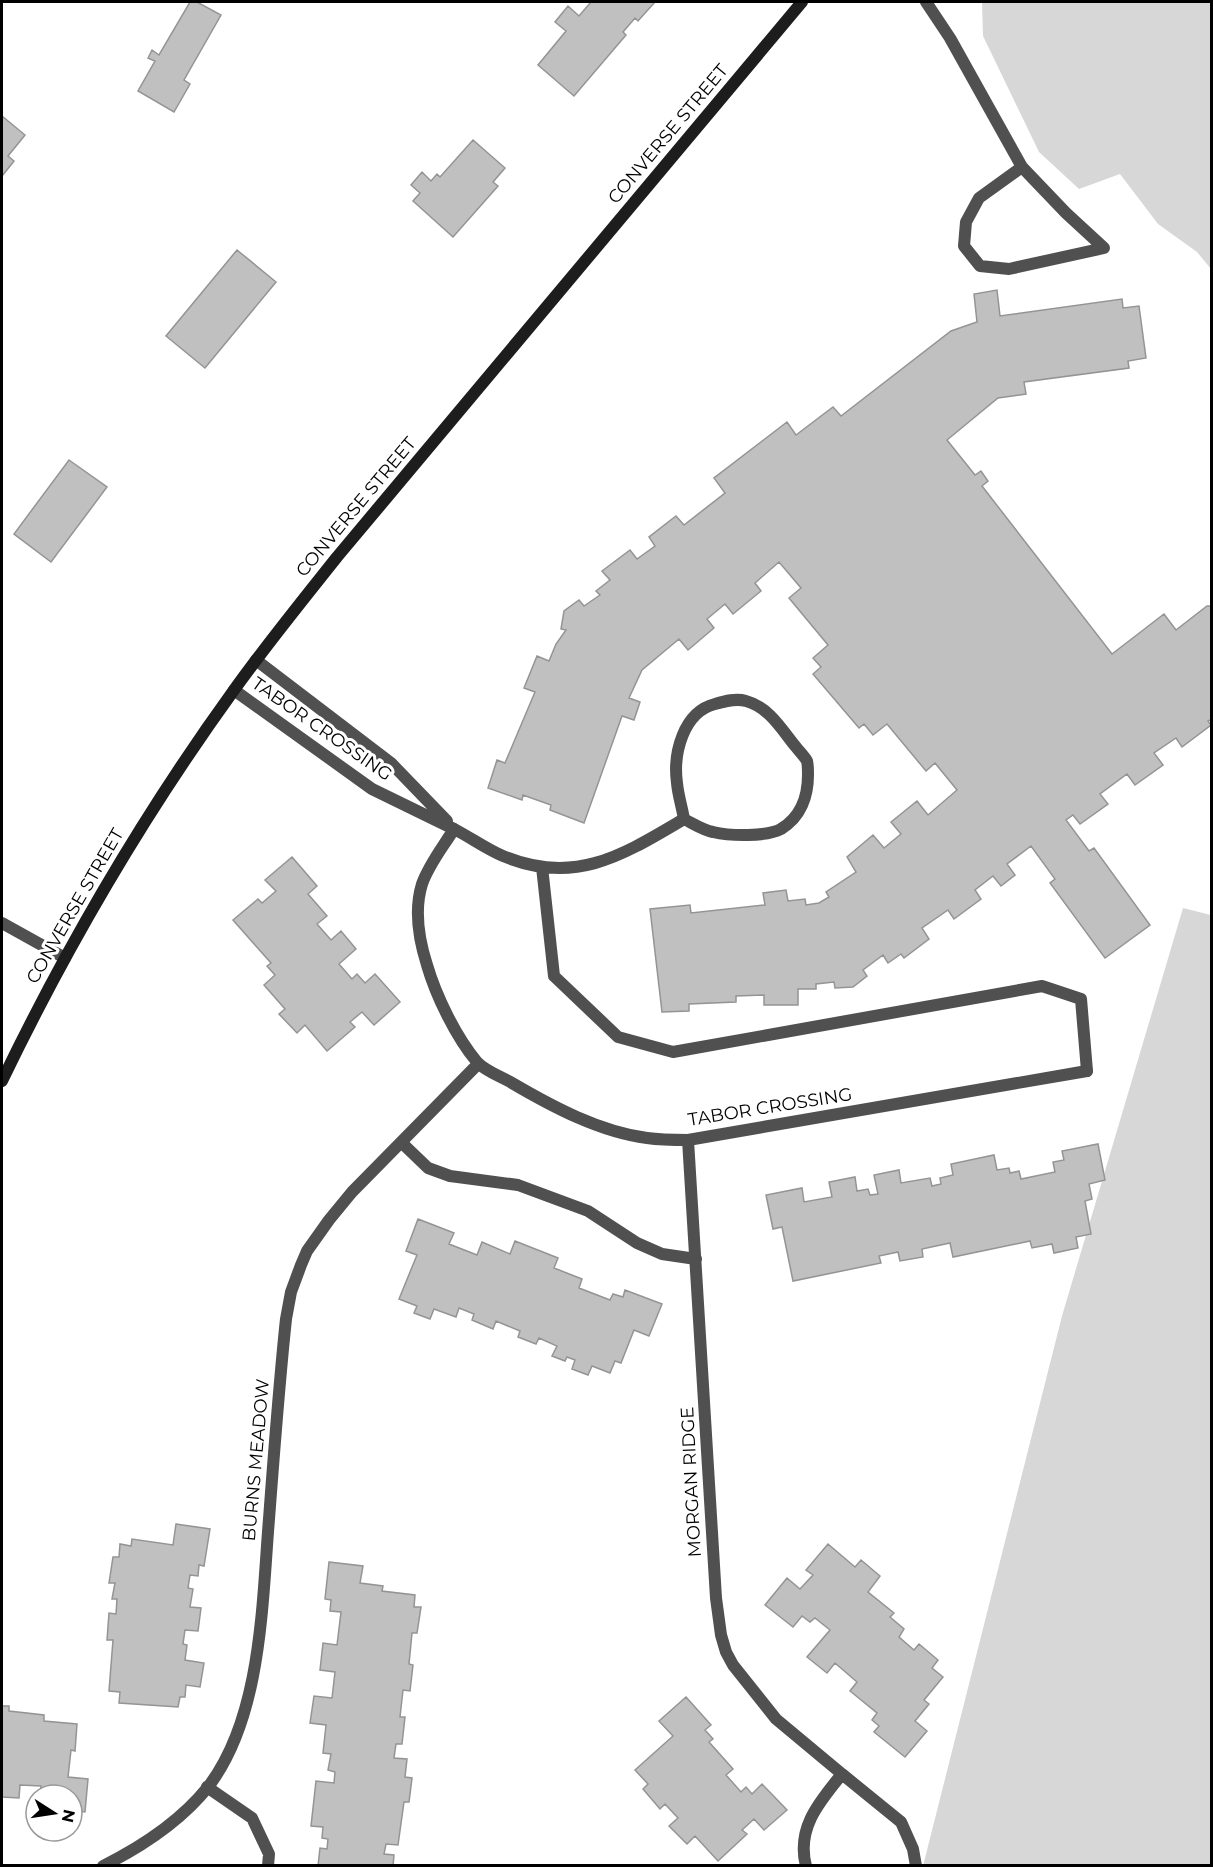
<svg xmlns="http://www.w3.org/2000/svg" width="1213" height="1867" font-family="Montserrat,sans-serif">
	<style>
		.green { fill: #d7d7d7 }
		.building { fill: #c0c0c0; stroke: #949494; stroke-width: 1.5 }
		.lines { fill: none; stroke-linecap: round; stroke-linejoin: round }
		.service { stroke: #505050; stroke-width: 12 }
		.minor { stroke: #505050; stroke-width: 12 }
		.secondary { stroke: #1d1d1d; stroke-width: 12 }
		.labels { text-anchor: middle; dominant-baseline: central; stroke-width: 6; stroke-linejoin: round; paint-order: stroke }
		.street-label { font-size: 18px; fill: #000; stroke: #fff }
	</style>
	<rect width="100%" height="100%" fill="#fff"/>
	<path class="green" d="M982,2H1211V269L1197,252L1158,224L1120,174L1079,189L1039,152L983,36Z
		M1183,908L1211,915V1865L923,1866L1062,1316Z"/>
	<path class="building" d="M190,2H197L221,15L184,80L190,84L174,112L138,91L155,61L148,58L152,50L159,55Z
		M591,2H655L638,21L635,18L623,32L626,35L574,96L538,65L566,31L555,22L568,6L579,16Z
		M2,116L25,135L8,156L14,161L2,176Z
		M473,140L505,168L493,182L498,186L453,237L413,201L420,193L411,185L422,172L431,181L437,174L440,177Z
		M237,250L276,282L205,368L166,336Z
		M997,290L1000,316L1122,299L1123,308L1139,306L1146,358L1128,361L1129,368L1024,382L1026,394L998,398L947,440L975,475L981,471L988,481L982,486L1112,654L1164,614L1176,630L1207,606H1212V719L1208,721L1211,725L1182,747L1176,738L1154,753L1163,765L1135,785L1127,774L1100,794L1108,804L1080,824L1073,815L1066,820L1089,851L1094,848L1150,925L1105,958L1050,883L1055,879L1031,846L1007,864L1015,875L1001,886L993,876L975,890L981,899L954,919L948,910L922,928L929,939L904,958L901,954L888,963L883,955L863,970L867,976L853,987L835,988L834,982L816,984V989H798V1005H764V995L736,996V1002L689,1004V1011L662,1012L650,909L690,905L691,913L765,905L763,893L786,890L788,901L805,899L806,905L819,903L829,897L826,892L856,872L847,857L873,835L884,848L901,834L891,822L917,801L928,815L957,790L935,763L926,771L887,724L873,735L864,724L859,728L813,674L821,667L813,658L828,645L789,598L801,588L779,562L755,583L761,591L733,614L725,604L707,619L714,628L688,650L679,639L642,670L629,698L640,702L634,720L622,716L584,823L550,810L551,805L523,795L522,800L488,788L497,760L505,763L535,692L524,688L537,656L549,661L556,644L566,630L561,629L564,611L579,600L584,606L600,595L596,591L610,580L602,571L630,550L637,559L655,546L649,537L676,516L684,525L725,493L714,478L787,422L796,435L833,407L841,416L951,331L977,322L974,294Z
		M69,460L107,487L51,562L14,534Z
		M292,857L317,886L308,894L327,916L317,924L331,940L341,931L356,949L339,964L352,979L357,974L365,983L375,974L400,1002L374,1025L362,1012L350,1022L355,1027L327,1051L305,1025L297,1033L279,1014L285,1009L264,985L275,975L267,966L271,963L233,920L258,899L262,903L276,891L265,880Z
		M1098,1144L1105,1180L1089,1184L1092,1199L1085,1201L1091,1234L1076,1237L1078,1248L1054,1253L1052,1244L1032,1248L1030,1241L953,1257L950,1243L922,1249L923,1257L900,1261L898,1252L879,1256L881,1263L793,1281L782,1227L773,1229L766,1195L802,1188L804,1202L832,1197L829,1182L855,1177L857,1191L868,1189L870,1195L878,1194L874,1175L899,1170L901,1183L930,1178L932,1186L941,1184L940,1178L953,1175L951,1164L994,1155L997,1170L1009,1168L1010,1173L1019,1171L1021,1179L1055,1172L1053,1162L1064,1160L1062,1151Z
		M418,1219L454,1233L449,1244L477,1255L482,1242L510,1254L515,1241L558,1258L554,1268L582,1279L579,1288L610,1300L613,1294L623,1297L625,1290L662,1304L649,1336L634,1330L621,1363L615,1361L610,1373L592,1366L588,1375L572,1369L575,1360L567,1357L565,1361L552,1356L557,1346L539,1338L536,1344L518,1337L520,1331L496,1321L493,1329L472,1320L474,1314L459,1308L456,1317L434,1309L430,1319L414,1313L417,1306L399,1299L417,1255L406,1251Z
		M176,1524L210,1529L204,1566L199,1565L198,1576L190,1575L188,1588L193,1589L190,1607L201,1608L198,1631L185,1630L183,1644L187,1645L185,1660L204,1663L200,1687L186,1685L185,1697H180L178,1707L119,1703L120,1692L109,1691L113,1640H107L109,1613L116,1614L117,1599H112L115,1583H109L113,1557H119L120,1544L131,1546L132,1539L173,1545Z
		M828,1544L855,1567L861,1560L880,1576L868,1592L894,1613L890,1617L904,1629L899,1637L914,1650L919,1644L938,1660L932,1668L943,1677L924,1700L929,1704L915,1721L927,1731L905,1757L874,1732L879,1726L872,1720L877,1713L850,1691L857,1682L835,1663L827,1673L807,1657L830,1630L815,1618L810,1622L802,1616L793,1627L765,1605L787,1578L800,1589L813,1575L806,1570Z
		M329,1562L363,1566L360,1583L383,1586L382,1591L415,1595L414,1607H421L417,1633H412L409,1664L413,1665L410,1691L403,1690L400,1717H405L402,1744H396L394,1758L407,1759L405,1777L412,1778L409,1802H404L398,1845L386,1844L384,1854L394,1855L393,1866H318L320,1848L327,1849L328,1839L322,1838L323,1827L311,1826L316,1781L334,1783L335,1772L328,1770L331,1754L323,1753L326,1725L310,1723L314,1696L332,1698L335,1672L320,1670L323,1643L337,1645L341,1612L330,1611L331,1600L325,1599Z
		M686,1697L711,1725L705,1730L713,1739L709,1742L733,1769L726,1775L741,1792L746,1787L752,1794L762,1784L787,1810L764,1830L754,1819L742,1830L747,1834L718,1861L695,1836L687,1844L669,1826L678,1818L665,1804L660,1809L643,1789L648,1784L635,1770L673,1736L659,1721Z
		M2,1706H9V1711L44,1715V1721L77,1724L75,1751L71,1750L68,1777L88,1779L85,1812L72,1810V1795H40L41,1786L20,1785L19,1798L2,1797Z"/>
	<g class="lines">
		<path class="service" d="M926,2L950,38L1022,167L1066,213L1104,248L1009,269L980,266L964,246L966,222L979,198L1022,167
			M454,829C470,837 486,849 503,856C575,886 623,855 684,819C682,807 678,795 677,783C673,754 683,712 715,704C725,701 736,698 746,701C769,707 782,730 796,747C799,751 804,756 807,761C808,765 808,770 808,775C808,796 801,817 781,829C766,837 730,836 713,832C703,830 694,824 684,819
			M542,867L554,976L618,1037L673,1052L1042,986L1081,999L1087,1071
			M402,1143L428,1168L450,1176L518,1185L588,1211L637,1243L662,1254L696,1259
			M207,1787L252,1818L269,1854L268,1866"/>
		<path class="minor" d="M256,660L391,763L447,821
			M234,690L372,789L454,829
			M454,829C443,847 429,864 422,884C414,910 419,940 427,965C436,996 456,1037 477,1062C485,1071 502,1077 512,1083C553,1107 600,1132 647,1138C661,1140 675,1140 688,1140L1087,1071
			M2,923L65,958
			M688,1140L716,1598L721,1635L726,1652L733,1665L776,1719L842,1774
			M103,1866C143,1846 180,1822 208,1787C262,1717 262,1603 269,1519C274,1452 279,1385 286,1319L291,1292L301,1265L307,1251L329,1220L352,1192L478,1064
			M806,1866C796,1828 820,1801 842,1774L901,1822L913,1849L916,1866"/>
		<path class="secondary" d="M2,1081C68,944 145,813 234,690C267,644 302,601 337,557L802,2"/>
	</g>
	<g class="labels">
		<g class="street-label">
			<text transform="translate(668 134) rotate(-50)">CONVERSE STREET</text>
			<text transform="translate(356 507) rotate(-50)">CONVERSE STREET</text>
			<text transform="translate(322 729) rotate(35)">TABOR CROSSING</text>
			<text transform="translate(75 906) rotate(-60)">CONVERSE STREET</text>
			<text transform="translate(770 1107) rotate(-9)">TABOR CROSSING</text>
			<text transform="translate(256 1460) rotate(-85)">BURNS MEADOW</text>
			<text transform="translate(691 1482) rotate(-93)">MORGAN RIDGE</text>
		</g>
	</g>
	<rect width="1213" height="1867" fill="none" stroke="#000000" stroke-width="6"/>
	<g transform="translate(54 1813) rotate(102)"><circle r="28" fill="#ffffff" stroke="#999999" stroke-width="1.5"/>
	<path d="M0-4.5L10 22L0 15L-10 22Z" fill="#000000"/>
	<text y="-9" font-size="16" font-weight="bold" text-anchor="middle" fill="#000000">N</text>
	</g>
</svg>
